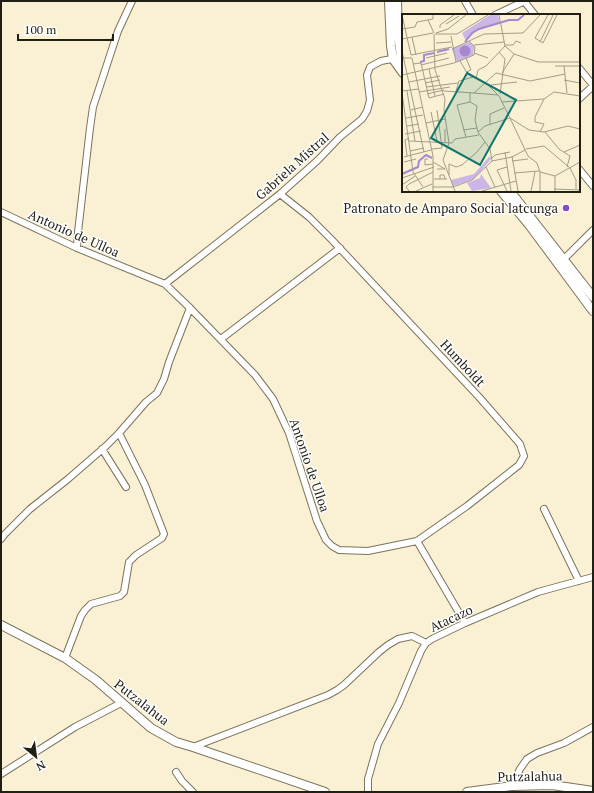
<svg xmlns="http://www.w3.org/2000/svg" width="594" height="793" font-family="'PT Serif',serif">
	<style>
		.lines { fill: none; stroke-linecap: round; stroke-linejoin: round }
		.minor-casing { stroke: #7c735b; stroke-width: 8 }
		.tertiary-casing { stroke: #7c735b; stroke-width: 10 }
		.minor { stroke: #fff; stroke-width: 6 }
		.tertiary { stroke: #fff; stroke-width: 8 }
		.poi-dot { fill: #884dc3; stroke: #fff; stroke-width: 1.5 }
		.labels { text-anchor: middle; dominant-baseline: central; stroke-width: 3; stroke-linejoin: round; paint-order: stroke }
		.street-label { font-size: 13px; fill: #211e14; stroke: #fff }
		.poi-label { font-size: 13px; fill: #211e14; stroke: #fff; text-anchor: end }
		.inset-river { fill: none; stroke: #a787ce; stroke-width: 2 }
		.inset-road { fill: none; stroke: #a39c87; stroke-width: 1 }
		.view { fill: #0f766e; fill-opacity: 0.15; stroke: #0f766e; stroke-width: 2 }
		.inset-edge { fill: none; stroke: #211e14; stroke-width: 2 }
	</style>
	<rect width="100%" height="100%" fill="#faf0d4"/>
	<g class="lines">
		<g class="minor-casing">
			<path id="minor" d="M465,1L473,15
				M524,1L535,15
				M495,15L525,1
				M579,68L593,85
				M579,99L593,86
				M579,169L593,186
				M280,194L309,217L332,240L479,397L520,444L524,456L519,465L467,506L417,541
				M1,212L77,248L165,284L190,308L255,375L273,399L289,433L317,521L326,540L332,546L339,550L368,551L417,541L465,623
				M77,248L78,232L90,128L93,107L118,31L132,1
				M564,259L593,230
				M165,284L280,194L318,160L340,137L362,119L367,111L370,100L367,75L370,67L381,61L397,58
				M221,339L340,248
				M102,449L126,487
				M544,509L579,581
				M1,539L4,535L30,509L68,479L106,446L119,433L146,402L157,393L164,379L169,362L190,308
				M65,658L81,616L85,610L91,604L120,596L124,592L129,562L136,555L162,538L164,534L145,485L119,433
				M193,747L328,695L337,690L344,685L379,652L388,645L398,639L412,636L426,643
				M176,772L182,781L193,792
				M1,774L75,727L121,703
				M512,786L520,769L527,759L537,753L564,743L593,727
				M368,792V779L378,744L399,703L421,651L426,643L432,639L465,623L538,592L593,577"/>
		</g>
		<g class="tertiary-casing">
			<path id="tertiary" d="M389,1L391,46L393,59L403,73
				M397,1L398,34L401,57L403,60
				M501,191L530,226L593,311
				M510,191L593,297
				M1,625L65,658L96,680L151,728L176,742L193,747L325,792
				M467,792L512,786L552,785L593,791"/>
		</g>
		<use href="#minor" class="minor"/>
		<use href="#tertiary" class="tertiary"/>
	</g>
	<circle class="poi-dot" cx="566" cy="208" r="4"/>
	<g class="labels">
		<g class="street-label">
			<text transform="translate(292 166) rotate(-42)">Gabriela Mistral</text>
			<text transform="translate(74 233) rotate(24)">Antonio de Ulloa</text>
			<text transform="translate(463 363) rotate(47)">Humboldt</text>
			<text transform="translate(310 465) rotate(71)">Antonio de Ulloa</text>
			<text transform="translate(451 618) rotate(-25)">Atacazo</text>
			<text transform="translate(142 702) rotate(38)">Putzalahua</text>
			<text transform="translate(530 776) rotate(-1)">Putzalahua</text>
		</g>
		<g class="poi-label">
			<text x="558" y="208">Patronato de Amparo Social latcunga</text>
		</g>
	</g>
	<g transform="translate(402 14)">
		<rect width="178" height="178" fill="#faf0d4"/>
		<path d="M79,160L89,174L70,177L65,169L78,164Z" fill="#cbb6e7"/>
		<path d="M88,1H96L98,9L76,15L64,27L60,19ZM67,28L72,32L71,41L55,48L50,35ZM88,142L89,145L72,165L51,172L49,166L72,160Z" fill="#cbb6e7"/>
		<path d="M57.5 37a5.5 5.5 0 1 1 11 0a5.5 5.5 0 1 1-11 0Z" fill="#a787ce"/>
		<path class="inset-river" d="M63,28L70,19L77,15L107,6H116L122,1M35,38L47,35M18,48L22,47V41L32,39M0,160L16,153L17,147L24,141L30,144"/>
		<path class="inset-road" d="M0,1L9,41M97,1L103,32M146,1L133,24L141,29L155,1M26,6L32,19M44,10L57,2M13,13L15,8L31,5V1M38,14V11L52,1M0,15L13,13M34,19L46,15L64,1M32,20L33,56L43,85L42,96L47,129L41,146L53,177M33,20H55L86,1M49,22L54,48M10,23L14,41M0,25L31,19M67,27L73,33L72,41M138,28L151,1M34,29L49,28M72,31L102,28M103,31H111L114,27L119,29M103,32L112,40L136,48H178M50,35L82,20L121,19L138,1M0,37L22,138M97,38L103,45L98,80M72,39L86,44M9,41L50,33M0,44H10L31,142V177M24,44L45,39M58,47L65,59L86,71L97,82L108,104L127,116L142,118L166,112L178,115M11,50L19,49L27,84L42,80M19,51L47,44M153,52H178M162,52L165,79M27,55L33,82M64,58L69,56L64,44M100,59L112,40M0,61L52,49L72,41M74,65L76,56L84,52L103,32M162,66L178,69M7,68L38,62M23,69L38,66M89,71L115,68M24,73L56,69M0,77L17,75M5,77L13,127M42,77L72,79L94,59L128,67L163,60M54,77L57,67L71,63M17,78L48,73M0,79L11,158L21,173M68,79V88L75,92L73,106L76,118L88,135L90,147M72,79L96,81M25,80L42,76M100,88L142,85L152,78L178,82M9,96L21,93M29,98L35,127M4,104L21,101M108,104L126,142L135,149L138,158L153,162L178,148M24,109L43,105M88,110V100L102,94M5,112L17,110M43,115V128M61,116L75,114M76,118L83,112L108,104M138,118L142,110L133,108V103L142,85M143,118L157,135L168,142L165,153M3,120L19,117M64,123L55,91L68,88M7,127L50,129L53,125L77,121M30,135L40,134L35,96M124,135L142,132L168,154L174,166V175M8,137L22,134M103,138L109,177M162,138L178,131M5,142L3,126L7,124M110,142L116,177M2,143L29,136M26,145H23V151L31,150M89,145L93,141L108,138M110,147L126,145M2,148L14,145M31,148L43,155H35M84,153L93,173M105,153L95,156L105,177M112,159L137,157M47,161V150L54,153L60,151L75,138L83,128M153,162V177M0,164L32,153M32,165H45M38,165V161H42L43,165M0,171L13,162M31,173H51L70,166L90,147L110,143L123,136M152,175L178,176M7,177L4,173L7,170L31,158M14,177L30,170M80,177L114,167M129,177L133,158M138,177V158"/>
		<path class="view" d="M65,59L114,86L78,151L29,124Z"/>
		<rect width="178" height="178" class="inset-edge"/>
	</g>
	<rect width="594" height="793" fill="none" stroke="#211e14" stroke-width="4"/>
	<g transform="translate(36 757) rotate(151)" stroke="#ffffff" stroke-width="3" paint-order="stroke">
	<path d="M0-3L7 15L0 10L-7 15Z" fill="#211e14"/>
	<text y="-6" font-size="11" font-weight="bold" text-anchor="middle" fill="#211e14">N</text>
	</g>
	<path d="M18 34v6h95v-6" fill="none" stroke="#211e14" stroke-width="2"/>
	<text x="24" y="34" font-size="12" fill="#211e14" stroke="#ffffff" stroke-width="3" paint-order="stroke">100 m</text>
</svg>
